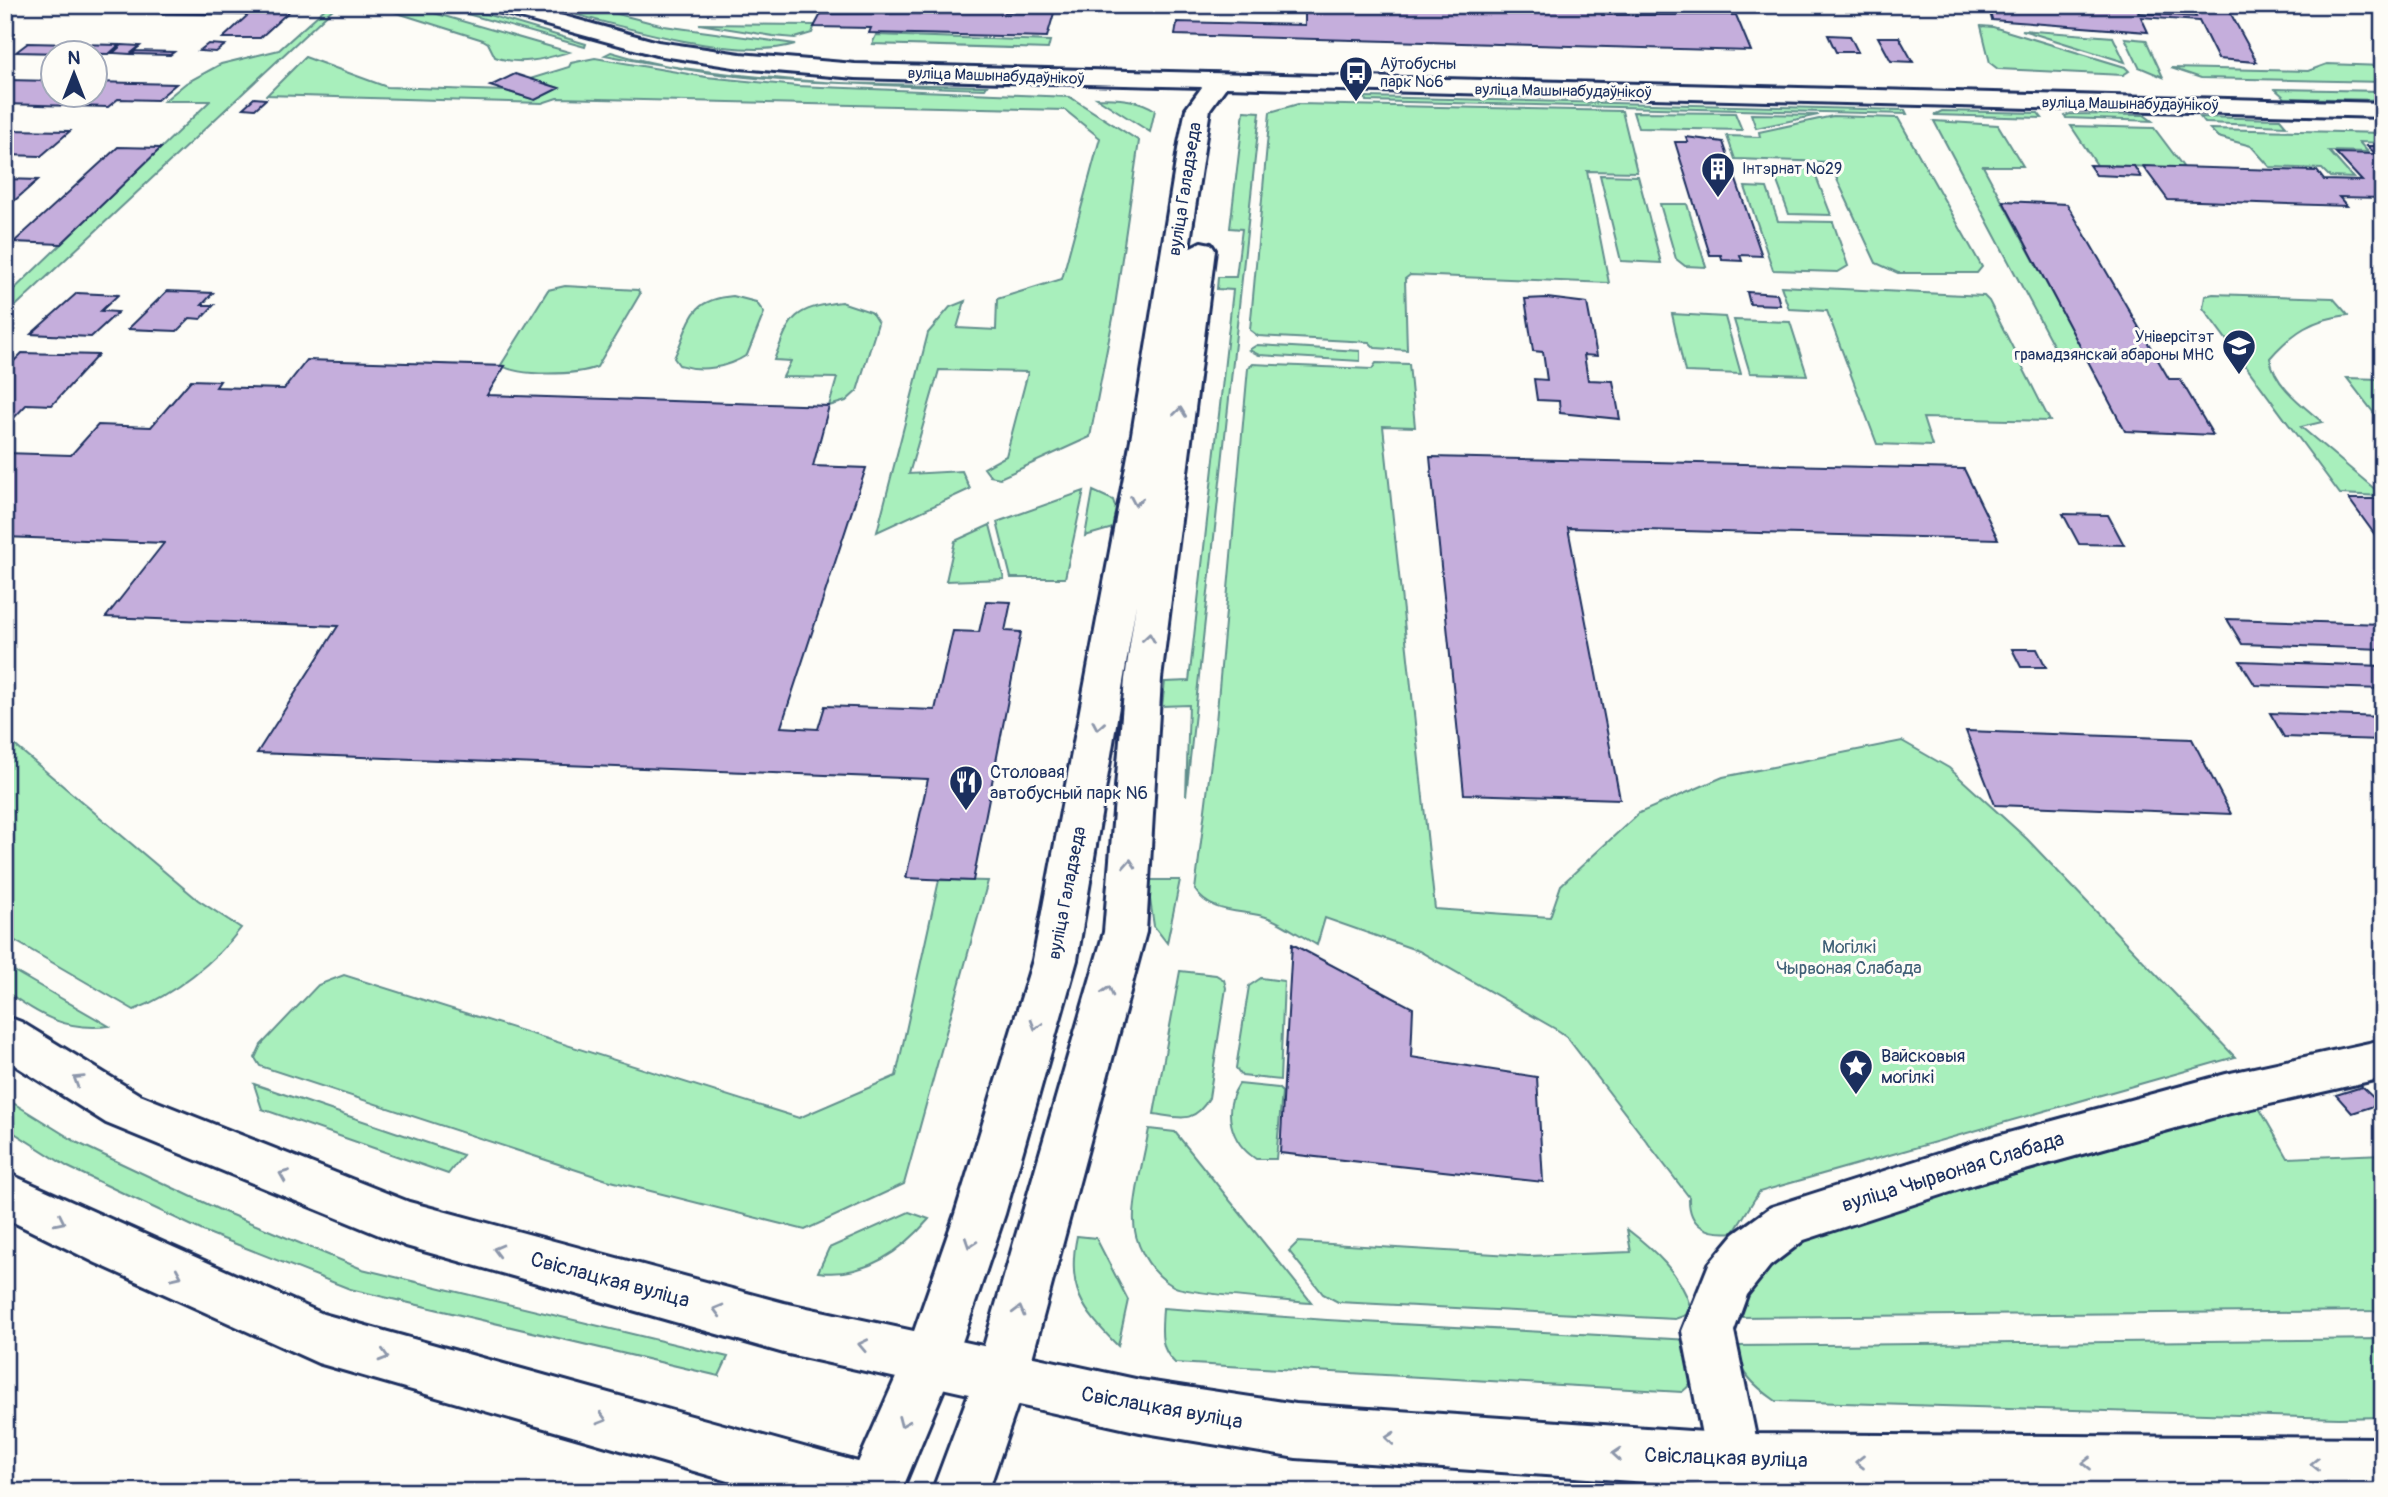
<svg xmlns="http://www.w3.org/2000/svg" width="2388" height="1497" font-family="Pangolin,sans-serif">
	<style>
		.green { fill: #a8efbc; stroke: #628f8d; stroke-width: 2 }
		.building { fill: #c5aedc; stroke: #1b2f5e; stroke-width: 2 }
		.lines { fill: none; stroke-linecap: round; stroke-linejoin: round }
		.minor-casing { stroke: #1b2f5e; stroke-width: 6 }
		.secondary-casing { stroke: #1b2f5e; stroke-width: 6 }
		.primary-casing { stroke: #1b2f5e; stroke-width: 6 }
		.minor { fill: #fdfcf7; fill-rule: evenodd }
		.secondary { fill: #fdfcf7; fill-rule: evenodd }
		.primary { fill: #fdfcf7; fill-rule: evenodd }
		.oneway { stroke: #8c96aa }
		.labels { text-anchor: middle; dominant-baseline: central; stroke-width: 6; stroke-linejoin: round; paint-order: stroke }
		.far-poi-label { font-size: 16px; fill: #1b2f5e; stroke: #fdfcf7; text-anchor: start }
		.far-street-label { font-size: 16px; fill: #1b2f5e; stroke: #fdfcf7 }
		.street-label { font-size: 18px; fill: #1b2f5e; stroke: #fdfcf7 }
		.poi-label { font-size: 18px; fill: #1b2f5e; stroke: #fdfcf7; text-anchor: start }
		.park-label { font-size: 18px; fill: #3e5f76; stroke: #fdfcf7 }
		.near-street-label { font-size: 21px; fill: #1b2f5e; stroke: #fdfcf7 }
	</style>
	<rect width="100%" height="100%" fill="#fdfcf7"/>
	<filter id="ink" filterUnits="userSpaceOnUse"><feTurbulence type="fractalNoise" baseFrequency=".0143" numOctaves="2"/><feDisplacementMap in="SourceGraphic" scale="14" xChannelSelector="R" yChannelSelector="G"/><feConvolveMatrix kernelMatrix="1 2 1 2 8 2 1 2 1" color-interpolation-filters="sRGB"/></filter>
	<g filter="url(#ink)">
		<path class="green" d="M329,5H337L5,316V298L210,101H164L186,83L221,64L279,50Z
			M372,5H406L569,52C544,59 520,66 495,57L488,43L483,40Z
			M435,5H456L586,44L585,47Z
			M542,5H583L664,26L795,44C735,63 604,22 542,5Z
			M699,24L815,25L812,33L795,38L773,36Z
			M1981,26L1993,27L2125,67L2129,71L2123,75L1998,69L1990,63Z
			M2022,30L2113,37L2125,62Z
			M876,35L1050,41L1048,49L872,44Z
			M2125,38L2146,40L2163,77L2139,67Z
			M611,52C726,87 867,83 987,86L985,89C857,85 731,80 605,55Z
			M305,57L387,87L506,91L535,100L559,88L530,79L569,67L571,63L595,58L706,77L797,86L1070,97L1139,141L1114,313L1090,437L1000,478L990,476L984,468L1006,456L1028,372L939,370L909,474L962,471L970,489L877,532L928,333L950,307L965,301L957,328L996,330L997,299L1062,279L1100,138L1065,110L557,98L542,103L267,95Z
			M2327,64L2383,66V82L2201,78L2171,68L2308,71Z
			M2275,89L2383,91V100L2285,98Z
			M1365,97L1905,110L1907,114L1366,101Z
			M1097,98C1118,99 1137,98 1155,110L1150,132Z
			M1298,104L1622,111L1637,172L1587,171L1609,283L1410,275L1405,279L1407,350L1375,348L1369,342L1258,336L1250,330L1270,112Z
			M1244,111L1260,112L1186,796L1189,705L1162,706L1165,682L1189,681L1233,290L1217,289L1218,277H1236L1242,229L1230,228Z
			M1942,111L2038,113L2042,118L1934,115Z
			M1633,112L1735,113L1742,130L1638,128Z
			M1751,114L1818,115L1756,128Z
			M2070,114L2144,115L2152,121L2066,118L2065,116Z
			M1833,116L1898,118L1982,267L1977,273H1898L1876,263L1829,162L1735,159L1727,136L1760,137L1759,132Z
			M2200,117L2280,119L2286,126L2205,123Z
			M1934,121L1998,125L2023,166H1983L2086,357L2061,354L2053,345Z
			M2071,126L2154,128L2184,168L2097,165Z
			M2210,129L2383,133V143L2359,142L2368,152L2329,151L2353,178L2330,177L2322,169L2270,167L2251,146L2218,137Z
			M1772,168L1813,169L1831,215L1789,214Z
			M1600,175L1638,176L1661,263L1621,261Z
			M1745,187L1767,188L1778,221L1833,222L1848,266L1838,272L1773,270Z
			M1660,204H1687L1706,267L1685,266L1676,259Z
			M565,286L638,290L640,294L597,367C578,375 518,377 501,365L548,290Z
			M1781,286L1984,296L1989,301L2050,421L1923,418L1932,446L1877,444L1827,311L1789,309Z
			M2213,294L2333,298L2348,315C2312,319 2293,332 2270,358C2274,385 2302,405 2322,422L2301,427L2383,496L2340,494L2203,308L2205,296Z
			M733,296L756,302L764,313L747,355C727,368 702,372 679,365L674,358C692,320 688,300 733,296Z
			M841,302L871,312L878,323L857,391L846,401L829,406L837,378L783,377L791,361L774,360C791,316 792,309 841,302Z
			M1672,314L1725,317L1741,374L1685,372Z
			M1734,320L1790,322L1807,375L1750,373Z
			M1257,345L1360,351V361L1259,355L1249,350Z
			M1376,363L1409,364L1415,427L1383,426L1435,909L1550,917L1561,885L1639,813L1723,777L1902,741L1949,768L2027,839L2235,1057L1759,1192L1734,1232C1707,1235 1688,1226 1689,1197L1566,1036L1559,1031L1419,951L1325,918L1317,945C1302,937 1286,925 1269,918C1245,909 1212,916 1195,890L1216,722L1248,368L1253,364L1372,369Z
			M2347,378L2380,379L2383,418L2377,417Z
			M1084,491L1065,578H1011L997,522Z
			M1093,491L1113,500L1116,509L1113,528L1085,536Z
			M990,525L1004,579L946,581L955,541Z
			M5,737L198,900L241,928C216,961 173,995 134,1010L5,935Z
			M939,880L988,881L904,1184L805,1230L607,1180L260,1066L255,1058L261,1045L318,985L344,975L799,1118L896,1076Z
			M1147,880H1180L1167,943L1154,926Z
			M5,965L19,974L109,1026C64,1031 42,1016 5,991Z
			M1180,971L1216,975L1224,980L1226,988L1209,1098C1194,1124 1181,1118 1154,1114Z
			M1261,978L1284,981L1280,1080L1242,1076L1236,1068L1249,986Z
			M254,1084L463,1155L448,1174L262,1109Z
			M1239,1084L1278,1088L1282,1092L1276,1159H1256C1230,1142 1222,1110 1239,1084Z
			M5,1098L78,1143L222,1211L362,1269L728,1357L719,1376L350,1289L203,1231L68,1167L5,1127Z
			M2258,1106L2288,1158L2383,1154V1311L1738,1317L1756,1272L1813,1232Z
			M1149,1129L1175,1132L1312,1303C1289,1301 1186,1294 1173,1286C1149,1272 1132,1242 1134,1214C1136,1186 1144,1157 1149,1129Z
			M909,1212L929,1219C900,1253 864,1278 818,1272L829,1248Z
			M1627,1229C1653,1249 1681,1274 1690,1306L1686,1315L1675,1319L1338,1302L1323,1294L1289,1251L1298,1242L1528,1256L1631,1252Z
			M1077,1236L1096,1238L1128,1300L1118,1346C1082,1310 1066,1288 1077,1236Z
			M1163,1308L1327,1320L1691,1340C1695,1360 1701,1378 1682,1392L1175,1363C1158,1347 1162,1329 1163,1308Z
			M2383,1339V1417L2339,1418L1776,1401C1753,1385 1741,1374 1735,1346Z"/>
		<path class="building" d="M119,5H296L260,38H223L248,15L110,12Z
			M943,5H1007L1005,12L1054,13L1047,37L869,33L871,28L814,27L821,14L940,13Z
			M1305,5L1600,9L1602,15H1736L1751,51L1175,35L1177,22L1305,25Z
			M1988,5H2109L2137,9L2139,13L2196,17L2190,5H2226L2257,62L2218,59L2199,21L2141,17L2148,32L1992,20Z
			M1828,35L1850,36L1858,52H1836Z
			M1878,37H1899L1913,62L1891,61Z
			M28,43L119,45L109,54L16,52Z
			M208,44L225,45L216,52L199,51Z
			M122,45L140,46L130,54L113,53Z
			M136,51L174,52L170,55L132,54Z
			M515,74L559,88L535,100L490,86Z
			M7,80L52,81V94H94V82L176,84L157,100L118,99L108,107L5,104Z
			M254,98L266,99L255,109L243,108Z
			M5,130L70,131L41,156L5,155Z
			M1686,137L1723,142L1762,256L1740,255L1742,261L1722,260L1721,255H1710L1675,142H1688Z
			M2367,146H2383V198L2339,197L2347,206L2168,200L2143,166L2317,171L2324,180L2362,181L2336,153L2376,154Z
			M118,147L161,148L61,244L14,242Z
			M2089,165L2134,166L2141,177L2096,175Z
			M5,179L38,180L5,209Z
			M2003,201L2067,204L2169,379H2180L2213,435L2125,431Z
			M167,291L213,293L202,305H214L201,319L190,318L177,331L128,329Z
			M1747,292L1777,294L1780,305L1750,304Z
			M77,293L118,295L101,311L118,312L91,337L31,334Z
			M1547,298L1587,303L1597,356L1584,355L1588,380L1613,381L1620,419L1560,413L1559,401L1537,400L1534,379L1547,380L1543,352L1533,351L1525,299Z
			M22,353L98,355L52,405L27,404L11,421L5,420V370Z
			M307,360L505,366L487,395L829,406L813,466L866,468L781,727L818,729L825,706L935,710L953,631L979,632L986,601L1011,602L1005,631L1021,632L973,881L906,878L928,779L257,753L338,626L106,617L164,543L5,537V453L71,455L98,425L151,427L191,380L220,381L216,387L284,389Z
			M1430,457L1964,469L1998,539L1568,528L1620,799L1464,794Z
			M2349,499H2383V539H2378Z
			M2063,514L2108,515L2124,545L2079,544Z
			M2227,619L2383,624V649L2242,644Z
			M2012,649H2037L2046,667H2021Z
			M2240,661L2383,666V689L2255,685Z
			M2270,713L2383,717V740L2284,737Z
			M1966,731L2192,739L2231,814L1995,805Z
			M1292,944L1413,1008L1411,1057L1537,1077L1543,1182L1280,1153Z
			M2362,1087L2380,1104L2352,1113L2336,1095Z"/>
		<g class="lines">
			<g class="minor-casing">
				<path id="minor" d="M2383,1040V1078L2226,1114L1975,1184L1804,1240L1770,1266L1747,1295L1734,1331L1761,1461L1753,1480L1734,1488L1715,1480L1707,1461L1682,1331L1709,1264L1734,1234L1771,1207L1975,1142L2226,1074Z"/>
			</g>
			<g class="secondary-casing">
				<path id="secondary" d="M488,5H524L658,42L740,54L855,64L2383,103V117L1226,87L1210,109L1189,248L1201,242L1211,244L1215,250L1161,679L1146,932L1027,1377L988,1492H932L975,1377L1104,932L1125,679L1136,604L1077,960L1005,1214L956,1360L901,1492H845L905,1357L955,1214L1033,960L1132,434L1179,143L1186,109L1202,87L855,78L740,68L656,55L491,10Z"/>
			</g>
			<g class="primary-casing">
				<path id="primary" d="M5,1016L21,1022L140,1095L409,1202L784,1303L1140,1380L1296,1404L1734,1434L2383,1438V1492L1734,1488L1296,1458L1140,1432L784,1353L406,1246L106,1123L5,1059Z
					M5,1172L323,1314L865,1464L885,1472L893,1492H767L318,1363L96,1263L5,1218Z"/>
			</g>
			<use href="#minor" class="minor"/>
			<use href="#secondary" class="secondary"/>
			<use href="#primary" class="primary"/>
		</g>
		<defs><path id="oneway-chevron" d="M-2-3.5L2.5 0L-2 3.5" fill="none" stroke-width="1.6" stroke-linecap="round" stroke-linejoin="round" transform="scale(1.75)"/></defs>
		<g class="oneway">
			<use href="#oneway-chevron" transform="translate(1180 412) rotate(-83)"/>
			<use href="#oneway-chevron" transform="translate(1136 501) rotate(100)"/>
			<use href="#oneway-chevron" transform="translate(1149 638) rotate(-82)"/>
			<use href="#oneway-chevron" transform="translate(1098 725) rotate(100)"/>
			<use href="#oneway-chevron" transform="translate(1130 864) rotate(-86)"/>
			<use href="#oneway-chevron" transform="translate(1108 991) rotate(-74)"/>
			<use href="#oneway-chevron" transform="translate(1036 1025) rotate(106)"/>
			<use href="#oneway-chevron" transform="translate(78 1080) rotate(-148)"/>
			<use href="#oneway-chevron" transform="translate(284 1175) rotate(-158)"/>
			<use href="#oneway-chevron" transform="translate(60 1221) rotate(26)"/>
			<use href="#oneway-chevron" transform="translate(970 1243) rotate(109)"/>
			<use href="#oneway-chevron" transform="translate(498 1250) rotate(-165)"/>
			<use href="#oneway-chevron" transform="translate(177 1275) rotate(24)"/>
			<use href="#oneway-chevron" transform="translate(718 1310) rotate(-165)"/>
			<use href="#oneway-chevron" transform="translate(1019 1311) rotate(-75)"/>
			<use href="#oneway-chevron" transform="translate(863 1345) rotate(-168)"/>
			<use href="#oneway-chevron" transform="translate(384 1356) rotate(16)"/>
			<use href="#oneway-chevron" transform="translate(602 1419) rotate(16)"/>
			<use href="#oneway-chevron" transform="translate(903 1422) rotate(113)"/>
			<use href="#oneway-chevron" transform="translate(1390 1438) rotate(-175)"/>
			<use href="#oneway-chevron" transform="translate(1617 1454) rotate(-176)"/>
			<use href="#oneway-chevron" transform="translate(1860 1462) rotate(-180)"/>
			<use href="#oneway-chevron" transform="translate(2087 1463) rotate(-180)"/>
			<use href="#oneway-chevron" transform="translate(2315 1464) rotate(-180)"/>
		</g>
	</g>
	<defs>
		<g id="bus-pin" transform="scale(1.75)"><path d="M0 17L-7.5 6A9.5 9.5 0 1 1 7.5 6Z" fill="#1b2f5e" stroke="#fdfcf7"/><path d="M-5-6H5V4H4V6H2V4H-2V6H-4V4H-5ZM-3.5-4V0h7V-4ZM-3.5 1.2v1.5H-2V1.2ZM2 1.2v1.5H3.5V1.2Z" fill="#fff"/></g>
		<g id="building-pin" transform="scale(1.75)"><path d="M0 17L-7.5 6A9.5 9.5 0 1 1 7.5 6Z" fill="#1b2f5e" stroke="#fdfcf7"/><path d="M-4-6H4V6H1V3H-1V6H-4ZM-2.5-4.3h1.7v1.8h-1.7ZM.8-4.3h1.7v1.8H.8ZM-2.5-1h1.7V.8h-1.7ZM.8-1h1.7V.8H.8Z" fill="#fff"/></g>
		<g id="university-pin" transform="scale(1.75)"><path d="M0 17L-7.5 6A9.5 9.5 0 1 1 7.5 6Z" fill="#1b2f5e" stroke="#fdfcf7"/><path d="M0-5L7-2L0 1L-7-2ZM-4 1L0 2.5L4 1V4Q0 6-4 4Z" fill="#fff"/></g>
		<g id="restaurant-pin" transform="scale(1.75)"><path d="M0 17L-7.5 6A9.5 9.5 0 1 1 7.5 6Z" fill="#1b2f5e" stroke="#fdfcf7"/><path d="M-5-6h1v4h1v-4h1v4h1v-4h1v5L-1.5 .5V6h-2V.5L-5-1ZM5-6V6H3V1.5H1.5Q1.5-4 5-6Z" fill="#fff"/></g>
		<g id="sight-pin" transform="scale(1.75)"><path d="M0 17L-7.5 6A9.5 9.5 0 1 1 7.5 6Z" fill="#1b2f5e" stroke="#fdfcf7"/><path d="M0-6L1.8-2.2L6-1.7L2.9 1.2L3.7 5.4L0 3.3L-3.7 5.4L-2.9 1.2L-6-1.7L-1.8-2.2Z" fill="#fff"/></g>
	</defs>
	<g fill-rule="evenodd">
		<use href="#bus-pin" x="1356" y="73"/>
		<use href="#building-pin" x="1718" y="169"/>
		<use href="#university-pin" x="2239" y="346"/>
		<use href="#restaurant-pin" x="966" y="782"/>
		<use href="#sight-pin" x="1856" y="1066"/>
	</g>
	<g class="labels">
		<g class="far-poi-label">
			<text x="1380" y="64">Аўтобусны<tspan x="1380" dy="18">парк №6</tspan></text>
			<text x="1742" y="169">Інтэрнат №29</text>
			<text x="2214" y="337" text-anchor="end">Універсітэт<tspan x="2214" dy="18">грамадзянскай абароны МНС</tspan></text>
		</g>
		<g class="far-street-label">
			<text transform="translate(996 76) rotate(2)">вуліца Машынабудаўнікоў</text>
			<text transform="translate(1563 91) rotate(1)">вуліца Машынабудаўнікоў</text>
			<text transform="translate(2130 104) rotate(1)">вуліца Машынабудаўнікоў</text>
		</g>
		<g class="street-label">
			<text transform="translate(1185 189) rotate(-81)">вуліца Галадзеда</text>
			<text transform="translate(1067 893) rotate(-79)">вуліца Галадзеда</text>
		</g>
		<g class="poi-label">
			<text x="990" y="772">Столовая<tspan x="990" dy="21">автобусный парк N6</tspan></text>
			<text x="1881" y="1056">Вайсковыя<tspan x="1881" dy="21">могілкі</tspan></text>
		</g>
		<g class="park-label">
			<text x="1849" y="947">Могілкі<tspan x="1849" dy="21">Чырвоная Слабада</tspan></text>
		</g>
		<g class="near-street-label">
			<text transform="translate(1953 1172) rotate(-17)">вуліца Чырвоная Слабада</text>
			<text transform="translate(610 1280) rotate(15)">Свіслацкая вуліца</text>
			<text transform="translate(1162 1408) rotate(10)">Свіслацкая вуліца</text>
			<text transform="translate(1726 1458) rotate(2)">Свіслацкая вуліца</text>
		</g>
	</g>
	<rect width="2388" height="1497" fill="none" stroke="#fdfcf7" stroke-width="28"/>
	<rect x="14" y="14" width="2360" height="1469" fill="none" stroke="#1b2f5e" stroke-width="2.5" filter="url(#ink)"/>
	<g transform="translate(74 74)"><circle r="33" fill="#fdfcf7" stroke="#a3aaba" stroke-width="2"/>
	<path d="M0-5L12 26L0 18L-12 26Z" fill="#1b2f5e"/>
	<text y="-10" font-size="19" font-weight="bold" text-anchor="middle" fill="#1b2f5e">N</text>
	</g>
</svg>
